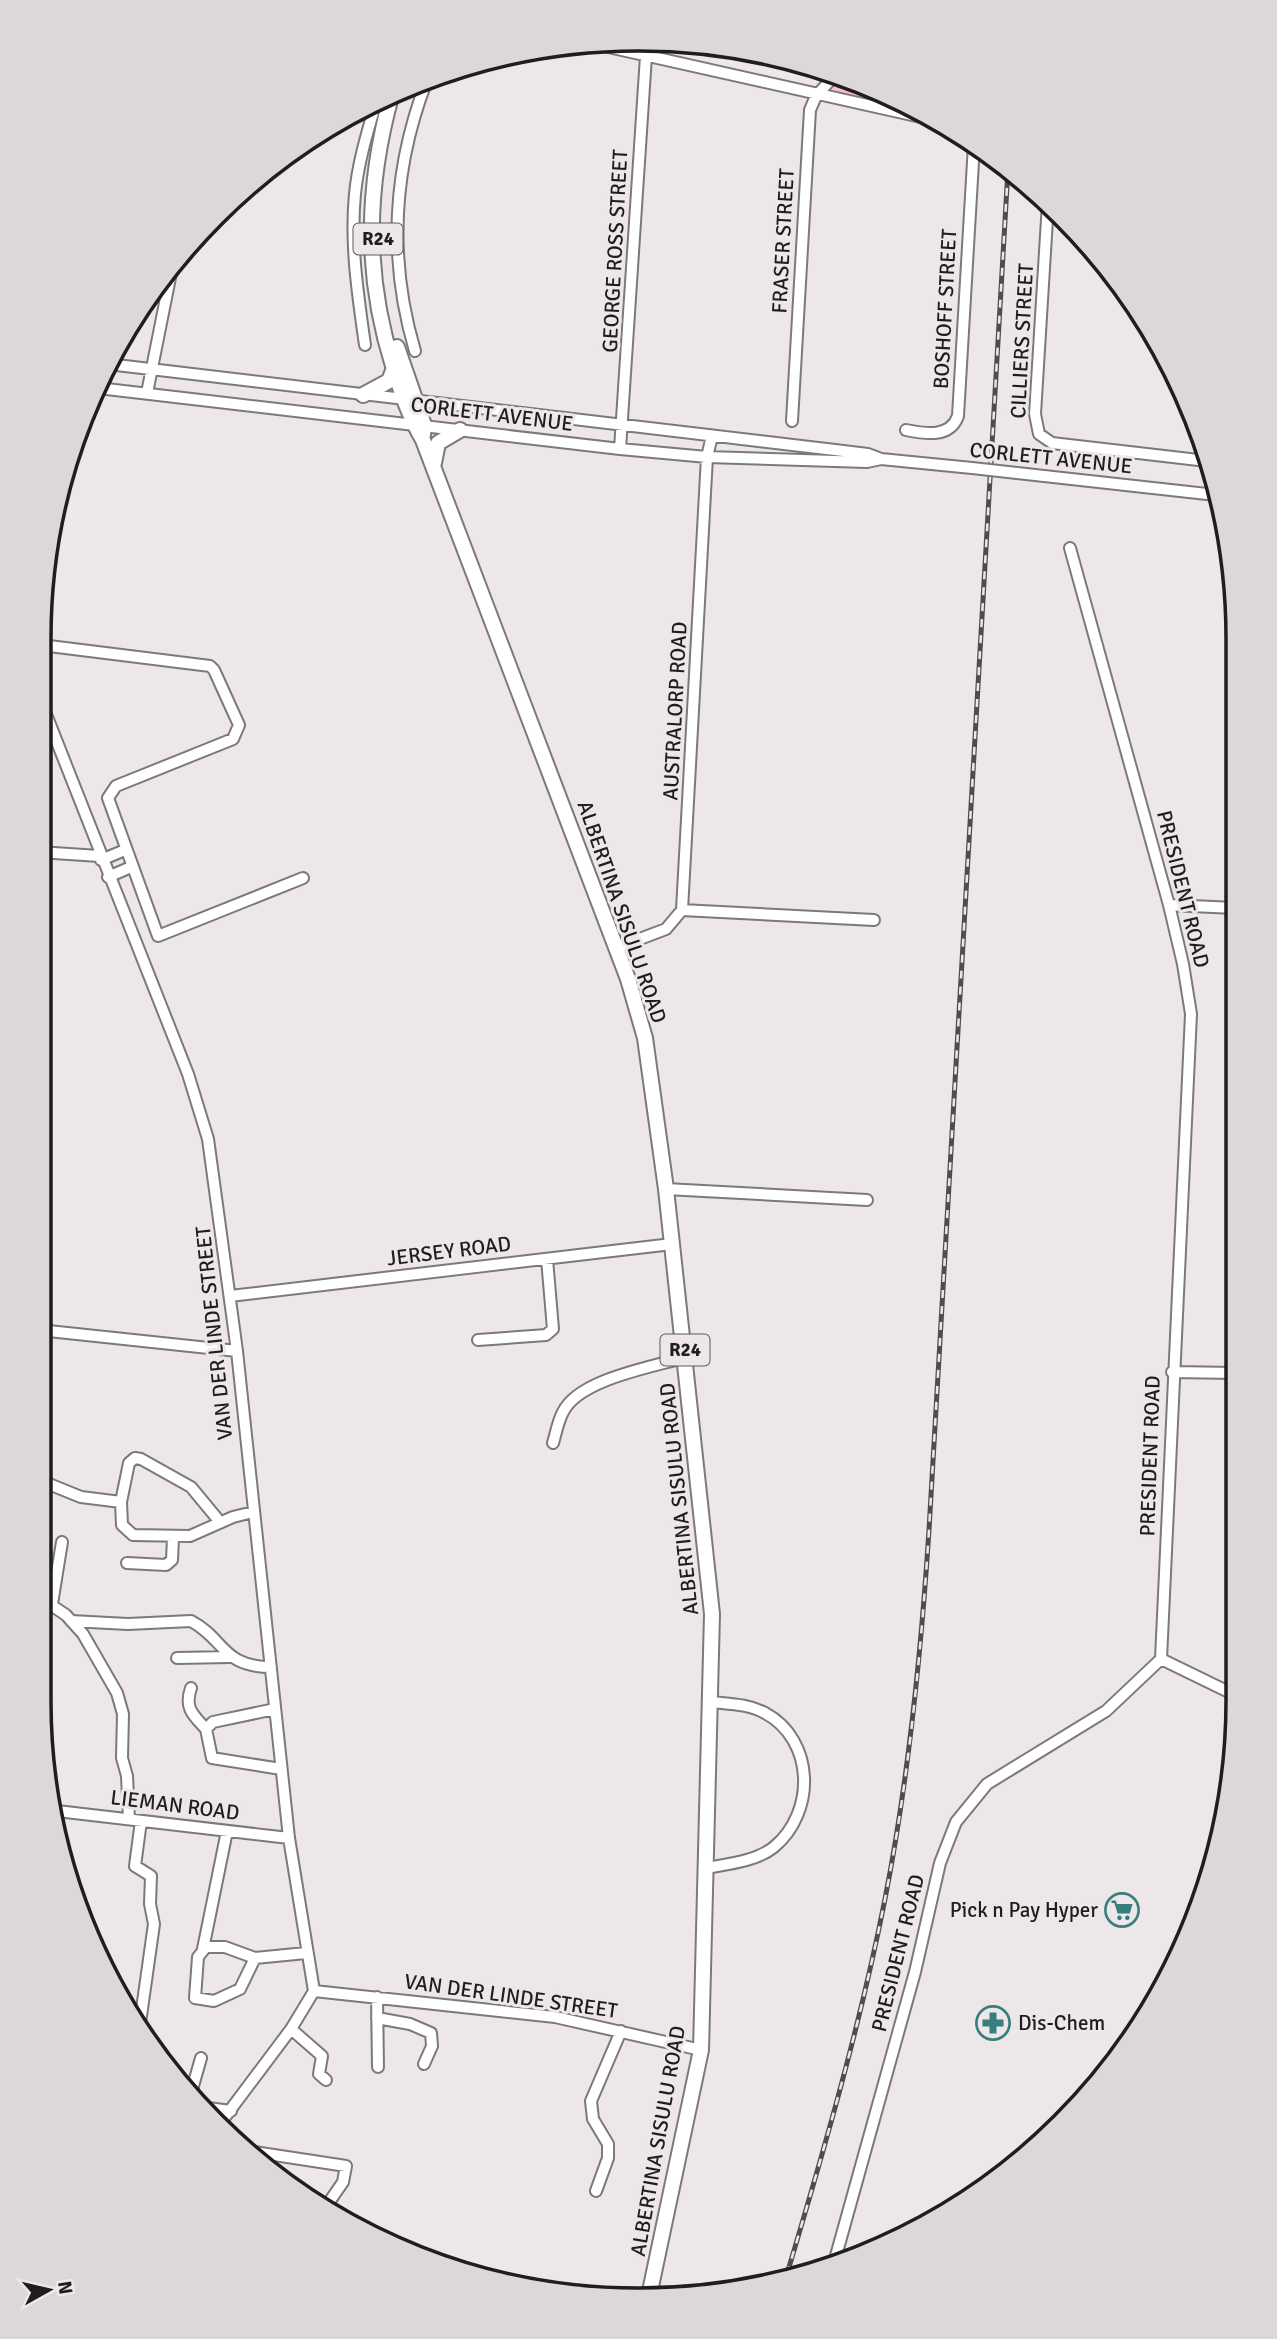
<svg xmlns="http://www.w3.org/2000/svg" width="1277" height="2339" font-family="Signika,sans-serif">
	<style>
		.green { fill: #febcd2 }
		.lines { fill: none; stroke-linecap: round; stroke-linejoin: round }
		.minor-casing { stroke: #7d787a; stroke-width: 14 }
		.major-casing { stroke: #7d787a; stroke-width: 18 }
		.minor { stroke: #fff; stroke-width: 10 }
		.major { stroke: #fff; stroke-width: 14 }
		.rail-casing { stroke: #4f4c4d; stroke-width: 5 }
		.rail { stroke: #ede7e9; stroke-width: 2.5; stroke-dasharray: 8; stroke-linecap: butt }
		.minor-bridge-casing { stroke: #7d787a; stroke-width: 14; stroke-linecap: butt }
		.minor-bridge { stroke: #fff; stroke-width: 10 }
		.labels { text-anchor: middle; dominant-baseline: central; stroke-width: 6; stroke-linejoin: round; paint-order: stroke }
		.shield { fill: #ede7e9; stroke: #5d5a5a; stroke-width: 2 }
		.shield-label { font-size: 19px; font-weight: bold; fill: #1f1d1d }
		.street-label { font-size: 21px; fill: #1f1d1d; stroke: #ede7e9 }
		.poi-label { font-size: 21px; fill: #1f1d1d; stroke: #ede7e9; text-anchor: end }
		.rim { fill: none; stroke: #1f1d1d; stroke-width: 3.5 }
	</style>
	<rect width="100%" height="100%" fill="#ede7e9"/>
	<path class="green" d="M843,76L932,116L837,95L833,89Z"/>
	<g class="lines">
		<g class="minor-casing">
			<path id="minor" d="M586,42L943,122
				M1048,203L1035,414L1039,434L1052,443L1207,461
				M365,345C358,296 350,244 355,194C358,162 368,130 377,99
				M415,351C388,260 393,168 427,80
				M108,364L835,450L868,454L881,459
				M98,388L620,449L707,457L867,462L881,459L972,468
				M147,393L173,263
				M792,421L810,110L816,96L837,73
				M906,430C926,434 950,438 958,416L974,145
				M620,449L646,56
				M1017,473L1216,495
				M41,645L210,666L214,670L239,725L233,739L116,786L108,798L158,936L303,878
				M40,699L188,1074L208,1139L237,1351L289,1838L314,1991
				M39,852L99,856
				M101,860L125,850
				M108,877L131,867
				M1169,905L1235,908
				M682,910L874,920
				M616,948L666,929L682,910L707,457L712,436
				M666,1189L867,1200
				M230,1296L672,1244
				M39,1330L237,1351
				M478,1340L546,1335L553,1329L547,1259
				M1172,1372L1236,1373
				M553,1443C556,1433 558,1421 563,1412C579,1379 653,1367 686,1357
				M39,1480L81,1497L121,1502
				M220,1522L191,1487L141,1459L135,1458L129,1463L121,1502L122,1525L133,1535L190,1536L233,1517L253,1512
				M127,1563L166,1565L172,1560L173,1538
				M39,1597L66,1615L83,1634L117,1693L123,1714L122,1758L127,1776L129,1819
				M52,1604L62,1542
				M71,1621L128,1624L191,1621C225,1639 222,1667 271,1667
				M177,1658L230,1657
				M1161,1659L1237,1696
				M191,1688C184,1708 193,1715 206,1729
				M275,1709L213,1722L206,1729L212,1758L281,1769
				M57,1811L289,1838
				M707,1868C728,1864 757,1861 774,1847C816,1812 815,1740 765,1713C748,1704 730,1704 712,1702
				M203,1949L227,1831
				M255,1958L240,1989L214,2001L195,1998L198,1957L206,1947H225L255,1958L306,1953
				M377,1997L378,2067
				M377,2018L410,2024L431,2033L432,2046L424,2064
				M140,2023L154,1924L150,1904L151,1876L135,1866L141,1821
				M291,2029L322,2056L319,2074L326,2080
				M191,2093L201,2058
				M208,2108L231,2111
				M222,2121L291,2029L314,1991L555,2017L701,2050
				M254,2152L346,2166L343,2182L325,2208
				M596,2191L608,2158V2144L593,2119L591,2101L621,2031
				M834,2263L915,1972L940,1863L956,1822L987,1784L1106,1711L1161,1659L1191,1014L1183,964L1169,905L1070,548"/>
		</g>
		<g class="major-casing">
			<path id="major" d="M392,93C366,186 364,274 393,366C401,392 409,416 423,440L628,979L645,1038L666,1189L712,1614L701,2050L649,2296
				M397,347L424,425L423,435
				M363,395L389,381L394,368
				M434,463L438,443L460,430"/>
		</g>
		<use href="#minor" class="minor"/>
		<use href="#major" class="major"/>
		<g class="rail-casing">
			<path id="rail" d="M787,2274C824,2150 860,2026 885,1899C909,1777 921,1654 929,1530L1008,169"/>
		</g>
		<use href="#rail" class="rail"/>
		<g class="minor-bridge-casing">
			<path id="minor-bridge" d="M972,468L1017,473"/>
		</g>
		<use href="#minor-bridge" class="minor-bridge"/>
	</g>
	<defs>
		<g id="supermarket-ring" transform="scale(1.75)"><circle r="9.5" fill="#ede7e9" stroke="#377f7c" stroke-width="1.5"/><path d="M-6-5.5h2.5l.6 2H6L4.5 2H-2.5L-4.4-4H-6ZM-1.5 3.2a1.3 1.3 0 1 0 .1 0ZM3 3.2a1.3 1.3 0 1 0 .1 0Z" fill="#377f7c"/></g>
		<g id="pharmacy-ring" transform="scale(1.75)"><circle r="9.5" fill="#ede7e9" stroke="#377f7c" stroke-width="1.5"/><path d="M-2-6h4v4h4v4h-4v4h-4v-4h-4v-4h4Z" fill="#377f7c"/></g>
	</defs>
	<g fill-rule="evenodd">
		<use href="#supermarket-ring" x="1122" y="1910"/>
		<use href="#pharmacy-ring" x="993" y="2023"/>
	</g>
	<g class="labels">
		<g class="shield">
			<rect x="353.5" y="223.5" width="49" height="31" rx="5"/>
			<rect x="660.5" y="1334.5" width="49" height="31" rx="5"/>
		</g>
		<g class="shield-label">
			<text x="378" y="239">R24</text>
			<text x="685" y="1350">R24</text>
		</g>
		<g class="street-label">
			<text transform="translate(783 241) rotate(-87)">FRASER STREET</text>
			<text transform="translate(615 251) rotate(-87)">GEORGE ROSS STREET</text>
			<text transform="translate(945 309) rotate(-87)">BOSHOFF STREET</text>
			<text transform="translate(1022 341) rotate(-87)">CILLIERS STREET</text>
			<text transform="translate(492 414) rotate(7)">CORLETT AVENUE</text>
			<text transform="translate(1051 458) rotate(6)">CORLETT AVENUE</text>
			<text transform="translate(675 711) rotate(-87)">AUSTRALORP ROAD</text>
			<text transform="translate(1183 889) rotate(76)">PRESIDENT ROAD</text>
			<text transform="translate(622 912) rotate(71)">ALBERTINA SISULU ROAD</text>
			<text transform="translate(449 1251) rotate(-7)">JERSEY ROAD</text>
			<text transform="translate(214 1333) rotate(-96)">VAN DER LINDE STREET</text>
			<text transform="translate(1150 1456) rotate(-88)">PRESIDENT ROAD</text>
			<text transform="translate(679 1499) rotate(-96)">ALBERTINA SISULU ROAD</text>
			<text transform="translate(175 1805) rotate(7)">LIEMAN ROAD</text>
			<text transform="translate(898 1953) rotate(-76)">PRESIDENT ROAD</text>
			<text transform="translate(511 1996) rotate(8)">VAN DER LINDE STREET</text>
			<text transform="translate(658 2141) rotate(-80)">ALBERTINA SISULU ROAD</text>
		</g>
		<g class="poi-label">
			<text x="1098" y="1910">Pick n Pay Hyper</text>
			<text x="1018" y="2023" text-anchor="start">Dis-Chem</text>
		</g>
	</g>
	<path d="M0 0H1277V2339H0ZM638 51H639A587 587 0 0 1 1226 638V1701A587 587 0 0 1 639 2288H638A587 587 0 0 1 51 1701V638A587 587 0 0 1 638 51Z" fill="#ddd7d9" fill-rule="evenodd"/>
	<path class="rim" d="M638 51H639A587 587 0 0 1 1226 638V1701A587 587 0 0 1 639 2288H638A587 587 0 0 1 51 1701V638A587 587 0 0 1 638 51Z"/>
	<g transform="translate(49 2290) rotate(82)" stroke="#ede7e9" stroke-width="5" paint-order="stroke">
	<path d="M0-5L12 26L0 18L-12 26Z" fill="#1f1d1d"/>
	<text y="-10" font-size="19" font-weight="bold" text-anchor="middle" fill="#1f1d1d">N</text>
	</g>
</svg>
